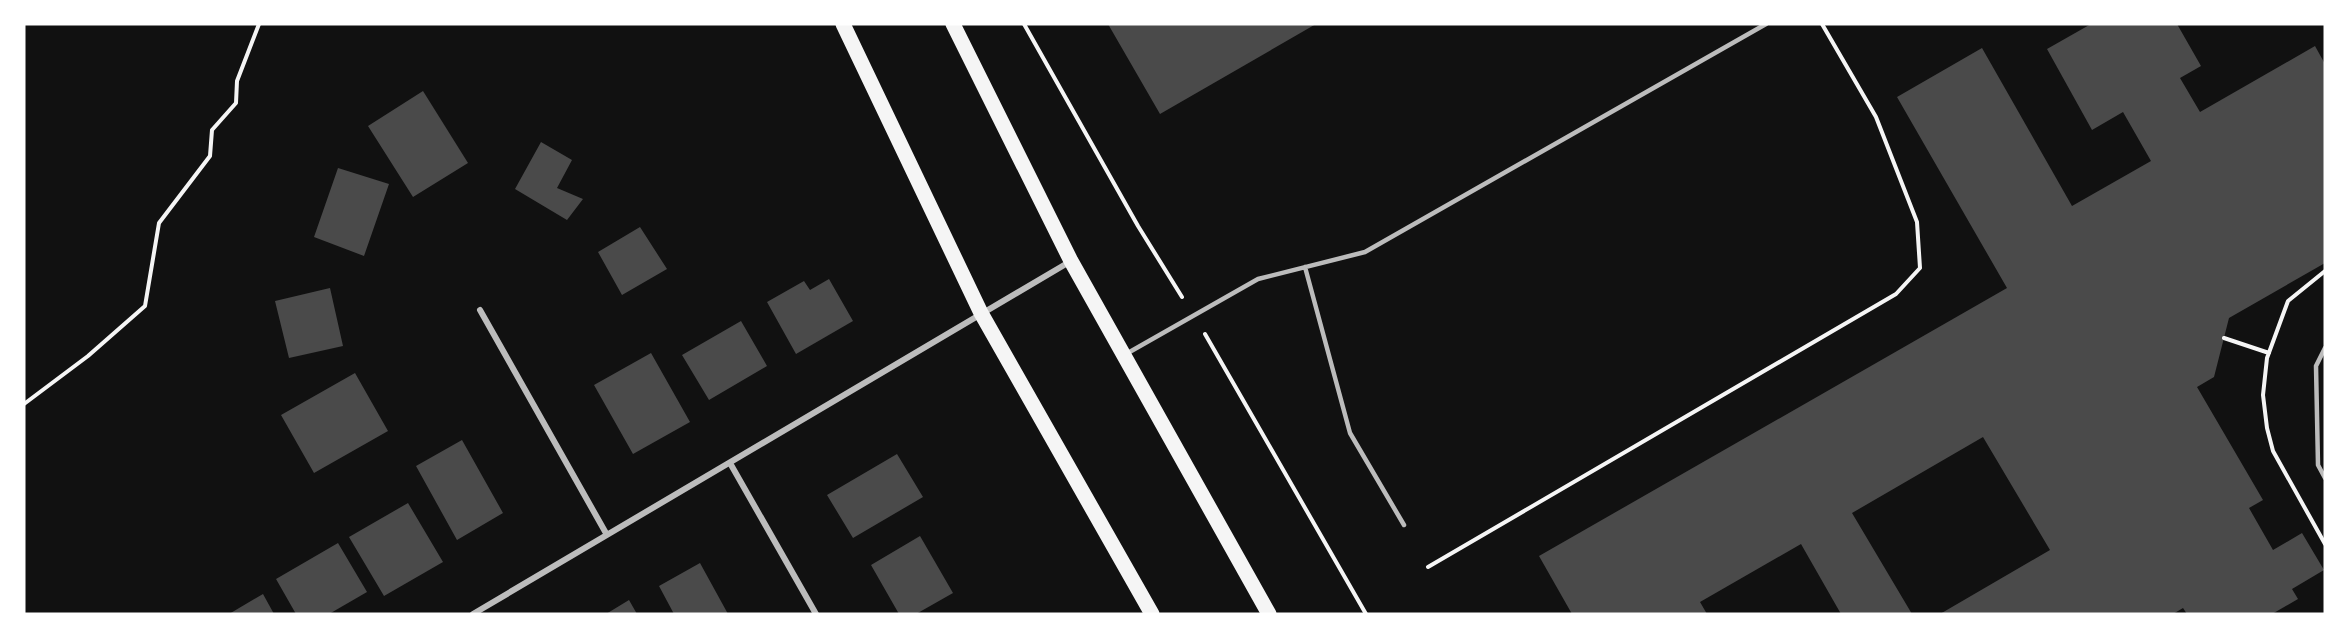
<svg xmlns="http://www.w3.org/2000/svg" width="2349" height="638" font-family="Inter,sans-serif">
	<style>
		.building { fill: #4a4a4a }
		.lines { fill: none; stroke-linecap: round; stroke-linejoin: round }
		.path { stroke: #f5f5f5; stroke-width: 4 }
		.service { stroke: #bcbcbc; stroke-width: 4.5 }
		.minor { stroke: #bcbcbc; stroke-width: 6 }
		.primary { stroke: #f5f5f5; stroke-width: 15 }
	</style>
	<rect width="100%" height="100%" fill="#111"/>
	<path class="building" d="M1108,24H1316L1160,114Z
		M2091,24H2177L2201,66L2180,78L2200,112L2315,46L2325,64V263L2229,318L2214,377L2197,387L2263,500L2249,508L2273,550L2302,533L2324,570L2292,589L2298,599L2272,614H2187L2183,608L2173,614H1940L2050,550L1983,437L1852,513L1912,614H1841L1801,544L1700,602L1707,614H1572L1539,556L2007,288L1897,97L1982,48L2072,206L2151,161L2123,112L2092,130L2047,49Z
		M423,91L468,163L413,197L368,126Z
		M541,142L572,160L557,188L583,199L567,220L515,189Z
		M338,168L389,184L364,256L314,237Z
		M640,227L667,269L622,295L598,252Z
		M829,279L853,321L796,354L767,302L804,281L810,290Z
		M330,288L343,346L289,358L275,301Z
		M741,321L767,366L709,400L682,355Z
		M651,353L690,422L633,454L594,385Z
		M355,373L388,431L314,473L281,415Z
		M462,440L503,513L457,540L416,466Z
		M897,454L923,497L853,538L827,495Z
		M408,503L443,562L384,596L349,537Z
		M920,536L953,593L916,614H899L871,565Z
		M338,543L367,592L329,614H296L276,579Z
		M700,563L728,614H674L659,586Z
		M263,594L274,614H229Z
		M629,600L637,614H606Z"/>
	<g class="lines">
		<path class="path" d="M1024,24L1138,226L1182,297
			M2325,271L2288,301L2267,358L2263,395L2267,428L2273,451L2325,544
			M1205,334L1366,614
			M2224,338L2269,353
			M24,404L88,356L145,306L159,223L210,156L212,130L236,103L237,81L259,24
			M1428,567L1896,294L1920,268L1917,222L1876,117L1822,24"/>
		<path class="service" d="M1305,267L1350,433L1404,525
			M2325,348L2316,366L2318,465L2325,478
			M1126,354L1258,279L1365,252L1766,24"/>
		<path class="minor" d="M480,310L607,535
			M730,463L816,614
			M473,614L1071,261"/>
		<path class="primary" d="M843,24L981,313L1152,614
			M953,24L1071,261L1269,614"/>
	</g>
	<rect width="2349" height="638" fill="none" stroke="#ffffff" stroke-width="51"/>
</svg>
